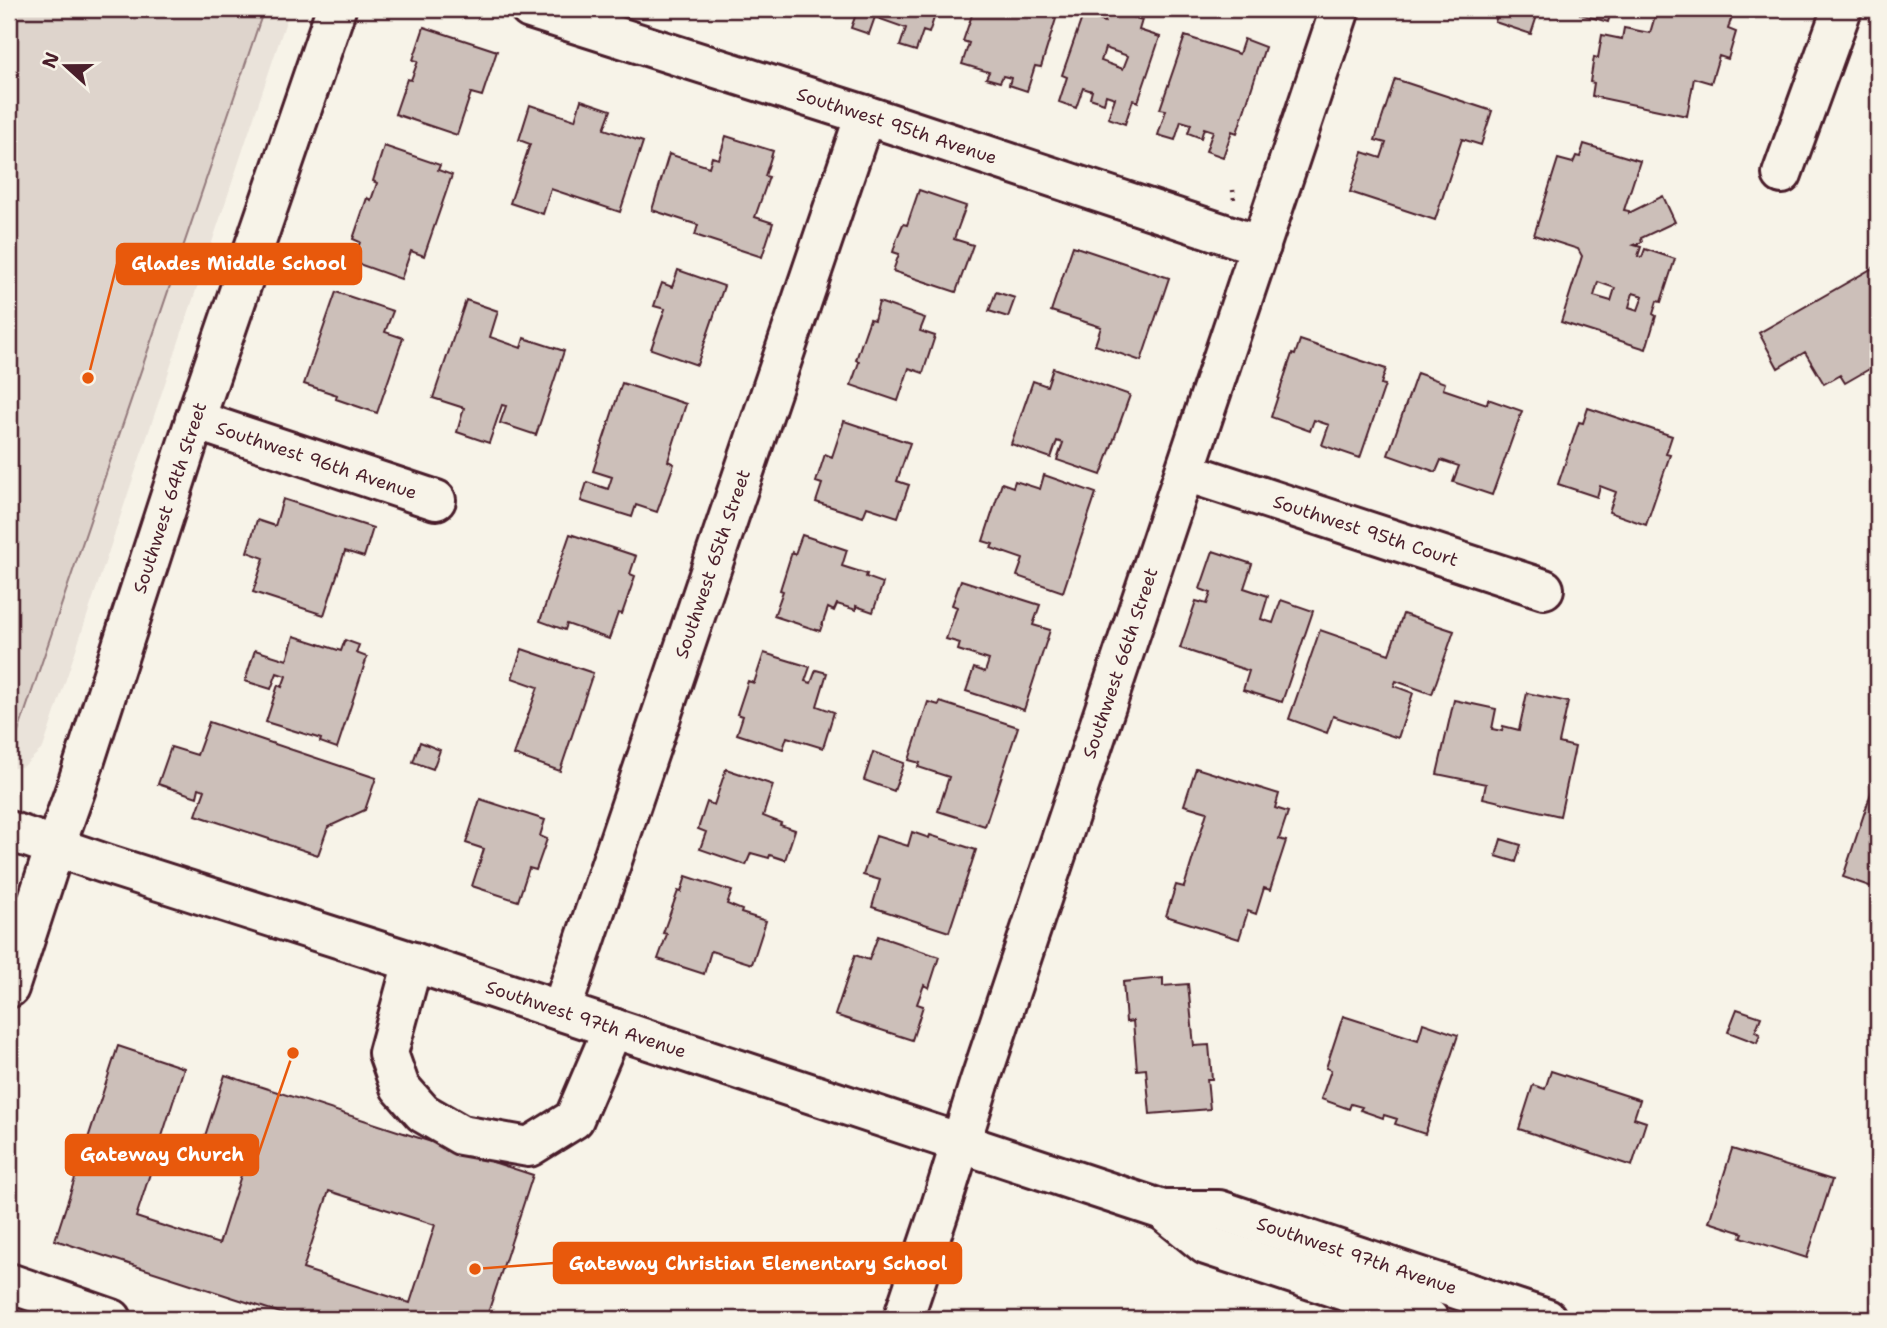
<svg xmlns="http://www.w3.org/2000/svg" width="1887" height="1328" font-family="'Shantell Sans',sans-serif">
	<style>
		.built { fill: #eae3da }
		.grass { fill: #ded4cc; stroke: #947a7c; stroke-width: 2 }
		.building { fill: #ccbfb9; stroke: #4a1f2b; stroke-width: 2; fill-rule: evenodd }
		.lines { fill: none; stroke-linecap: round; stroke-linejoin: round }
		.minor-casing { stroke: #4a1f2b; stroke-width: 44 }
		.path { stroke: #4a1f2b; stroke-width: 4.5; stroke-dasharray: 2 5; stroke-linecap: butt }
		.minor { stroke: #f7f3e8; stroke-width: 38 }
		.labels { text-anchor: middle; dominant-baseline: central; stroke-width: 5; stroke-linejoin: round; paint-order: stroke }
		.street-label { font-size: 18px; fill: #4a1f2b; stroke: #f7f3e8 }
		.leader { fill: none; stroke: #e8590c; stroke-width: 2.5 }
		.callout-dot { fill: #e8590c; stroke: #f7f3e8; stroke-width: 2.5 }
		.callout { fill: #e8590c; stroke: #e8590c; stroke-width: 2.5 }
		.callout-label { font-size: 19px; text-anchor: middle; font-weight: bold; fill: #fff }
	</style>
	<rect width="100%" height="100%" fill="#f7f3e8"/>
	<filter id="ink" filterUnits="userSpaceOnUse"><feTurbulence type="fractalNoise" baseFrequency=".0143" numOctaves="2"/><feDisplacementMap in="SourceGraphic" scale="14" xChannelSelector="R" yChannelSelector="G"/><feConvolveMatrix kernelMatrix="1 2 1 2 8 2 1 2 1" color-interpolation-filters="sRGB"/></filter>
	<g filter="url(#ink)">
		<path class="built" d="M9,9H290L43,748L24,766L9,769Z"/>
		<path class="grass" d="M9,9H264L10,756L9,755Z"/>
		<path class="building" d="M768,9H794L792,17Z
			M798,9H834L833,12L826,9L823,17Z
			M858,9H937L929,33L923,31L916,51L900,46L906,28L875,17L869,34L851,28Z
			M974,9H1059L1041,67L1035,66L1027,91L1009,85L1011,78L1003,76L1000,82L986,78L989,72L962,64L969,43L963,41Z
			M1109,9L1142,20L1139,30L1160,37L1138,102L1133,100L1125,124L1108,118L1115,98L1106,95L1104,103L1090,98L1092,91L1083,88L1076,108L1059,102L1067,77L1062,75L1083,15L1105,22ZM1105,48L1128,56L1123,69L1101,61Z
			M1499,9H1550L1549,13L1539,10L1531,34L1495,22Z
			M1581,9H1612L1608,22L1580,14Z
			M1657,9H1742L1733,13L1728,29L1736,32L1728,59L1719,56L1711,83L1694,78L1687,116L1592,96L1594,83L1590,82L1594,57L1598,58L1602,35L1622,39L1624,28L1650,33Z
			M424,27L497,51L482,96L471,93L457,135L395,114L407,79L411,80L418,61L413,60Z
			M1185,36L1239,54L1244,39L1265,47L1237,133L1232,131L1223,157L1206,151L1213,131L1204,128L1201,138L1188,133L1191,124L1181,121L1175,140L1158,135L1166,110L1160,109Z
			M1395,79L1492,111L1481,145L1462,139L1435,220L1350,192L1363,152L1381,158L1386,143L1375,140Z
			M581,100L611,110L604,129L643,142L620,212L551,189L543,214L510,203L530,144L519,140L530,105L575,120Z
			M726,136L773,151L765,176L769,177L755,217L773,223L762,257L695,235L698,225L652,210L669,154L709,167L712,157L719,159Z
			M1584,144L1640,161L1624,210L1629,211V213L1663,196L1675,222L1641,238L1642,242L1634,245L1641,247L1638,256L1642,257L1645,249L1675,259L1661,302L1657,301L1653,314L1656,316L1646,349L1561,322L1582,256L1578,249L1534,235L1558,159L1573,163L1576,156L1580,157ZM1598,282L1615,288L1611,301L1594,296ZM1633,293L1643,296L1638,310L1629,307Z
			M384,146L440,165L438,170L452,175L424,256L411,251L401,279L353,262L360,242L353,239L367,198L371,200L377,183L373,181Z
			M919,190L966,206L954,239L973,245L956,292L893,271L899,254L893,252L897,238L903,224L907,225Z
			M1073,246L1169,278L1141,361L1095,345L1101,327L1051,311Z
			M1878,265V364L1845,383L1840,375L1824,384L1805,352L1778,368L1759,333Z
			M678,270L724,286L697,365L651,349L665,309L654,306L658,294L662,283L672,287Z
			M336,292L393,311L385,332L403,338L377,413L336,399L337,395L304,384Z
			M996,292L1015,298L1008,317L989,311Z
			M466,300L498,311L490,337L521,348L524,338L564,351L536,435L500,423L506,406L502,405L489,443L457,432L464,408L433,398Z
			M879,302L925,318L920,331L935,336L923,373L909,368L898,401L851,385L859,362L856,360L863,339L870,319L874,320Z
			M1300,340L1386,369L1381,384L1385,385L1360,458L1322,445L1329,425L1314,420L1310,431L1271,417L1292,354L1295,355Z
			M1053,368L1130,395L1101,475L1057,460L1063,443L1057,441L1051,458L1011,444L1033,381L1047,386Z
			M1417,373L1445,383L1443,389L1487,404L1488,399L1522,411L1492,495L1453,482L1459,466L1441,460L1436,472L1388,455Z
			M622,383L686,404L668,461L674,464L657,512L636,505L632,517L581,501L587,482L608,489L612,477L593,471Z
			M1588,408L1672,436L1666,454L1670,455L1646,525L1609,512L1616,492L1600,486L1597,497L1558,484L1579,422L1583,423Z
			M844,421L910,443L897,481L909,485L898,517L867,507L863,517L816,502L822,484L816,482L825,454L832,457Z
			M1044,475L1096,493L1063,592L1017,576L1023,559L991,548L993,544L983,541L1002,483L1013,487L1015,481L1040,489Z
			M283,499L373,528L364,557L345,551L324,615L253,592L264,558L247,552L257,520L275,526Z
			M570,534L636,556L630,574L635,576L622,614L618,613L609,639L567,624L565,630L540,621Z
			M802,535L847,550L842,566L867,574L866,577L883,583L873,612L856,606V610L837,604L834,611L828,608L820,631L774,616L783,591L780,590L792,552L795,554Z
			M1213,551L1252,564L1244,588L1268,596L1261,619L1273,623L1281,600L1313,611L1282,702L1243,690L1249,671L1180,648L1196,601L1207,604L1211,593L1200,589Z
			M961,580L1040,605L1033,625L1050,630L1024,710L966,691L974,668L985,672L989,660L958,650L960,643L946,639L957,607L952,605Z
			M1403,614L1454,631L1432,694L1396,681L1394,686L1413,693L1398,738L1333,716L1327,733L1289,719L1320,630L1389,654Z
			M294,636L341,651L345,640L359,645L356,653L367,657L337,748L320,742L321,739L266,722L278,685L282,687L286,676L277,673L271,689L245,681L255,650L287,660Z
			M522,649L593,673L560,771L514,755L538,687L512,678Z
			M764,653L810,667L805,681L811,683L816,670L827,673L817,706L834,712L823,748L787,737L783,749L737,734L743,716L737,714L748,681L754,683Z
			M1527,693L1568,702L1559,743L1575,747L1560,816L1483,798L1486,784L1437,774L1454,700L1496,709L1492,729L1502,731L1503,726L1519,730Z
			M928,702L939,705L940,702L1018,727L985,826L938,811L949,777L918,767L920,763L909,760Z
			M209,722L376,778L365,810L328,827L318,855L196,815L205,790L199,788L197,797L158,784L171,747L197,755Z
			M420,742L440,750L433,769L413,762Z
			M873,752L904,763L894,791L864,780Z
			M1196,768L1279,794L1275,808L1288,812L1279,839L1286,841L1270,890L1264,888L1256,914L1248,911L1239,939L1166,916L1176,885L1184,887L1207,812L1184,805Z
			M726,769L773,785L763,816L781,823L780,825L795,830L785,860L770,855L769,858L751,853L746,865L700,849L706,832L698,829L707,802L714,805Z
			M1878,772V889L1843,877Z
			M480,799L545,820L540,836L547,839L536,870L529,868L518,901L472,886L484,849L466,843Z
			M912,832L929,838L930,835L976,850L949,932L872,907L880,880L863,875L876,836L908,846Z
			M1501,839L1521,845L1516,862L1496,856Z
			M686,876L732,891L727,904L742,910L741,913L766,921L752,964L711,951L704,974L658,959L667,934L663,933L678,891L681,892Z
			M878,936L939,957L929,988L924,985L917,1004L923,1006L912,1040L835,1015L855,955L869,960Z
			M1163,978V986L1188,984L1194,1046L1209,1045L1212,1079H1207L1210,1109L1150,1114L1146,1069L1137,1070L1133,1021L1126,1022L1123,982Z
			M1737,1009L1761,1017L1755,1032L1760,1034L1757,1043L1728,1032Z
			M1343,1016L1418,1040L1423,1023L1458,1035L1425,1134L1395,1124L1397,1119L1384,1115L1383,1118L1360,1110L1362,1107L1351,1104L1349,1109L1321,1099L1331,1070L1326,1068Z
			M118,1046L184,1068L136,1217L219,1244L244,1166L200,1151L225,1075L533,1175L486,1319H299L55,1240ZM329,1191L435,1225L410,1303L303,1269Z
			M1551,1071L1640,1100L1634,1118L1646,1122L1632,1166L1519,1129L1533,1085L1545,1089Z
			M1732,1149L1832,1180L1807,1258L1741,1237L1743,1233L1709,1222Z"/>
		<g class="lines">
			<g class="minor-casing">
				<g id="minor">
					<path id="s1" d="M530,9L865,115L1261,246"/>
					<path d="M1782,174L1842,9"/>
					<path id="s2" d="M195,420L436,500"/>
					<path id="s3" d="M1186,472L1544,589"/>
					<path id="s4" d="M9,831L109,865L413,962L1163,1210H1219L1547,1319"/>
					<path d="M413,962L388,1053L400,1087L423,1113L461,1135L529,1147L574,1119L613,1028"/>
					<path id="s5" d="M9,988L55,847L76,788L195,420L336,9"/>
					<path id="s6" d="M561,1011L865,115"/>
					<path d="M1163,1210L1206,1245L1429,1319"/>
					<path d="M9,1283L112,1319"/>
					<path id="s7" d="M903,1319L942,1203L979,1084L1340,9"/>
				</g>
			</g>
			<path class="path" d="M1233,190L1234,200"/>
			<use href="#minor" class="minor"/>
		</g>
	</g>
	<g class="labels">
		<g class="street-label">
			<text stroke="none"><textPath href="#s1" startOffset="385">Southwest 95th Avenue</textPath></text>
			<text stroke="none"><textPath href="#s2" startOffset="128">Southwest 96th Avenue</textPath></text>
			<text stroke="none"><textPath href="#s5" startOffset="516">Southwest 64th Street</textPath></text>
			<text stroke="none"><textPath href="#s3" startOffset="189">Southwest 95th Court</textPath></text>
			<text stroke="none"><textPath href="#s6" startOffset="472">Southwest 65th Street</textPath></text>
			<text stroke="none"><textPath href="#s7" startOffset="691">Southwest 66th Street</textPath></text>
			<text stroke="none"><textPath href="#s4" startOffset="607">Southwest 97th Avenue</textPath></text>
			<text stroke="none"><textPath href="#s4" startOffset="1416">Southwest 97th Avenue</textPath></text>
		</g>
	</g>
	<path class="leader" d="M88 378L117 264M293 1053L258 1155M475 1269L554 1263"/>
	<g class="callout-dot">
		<circle cx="88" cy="378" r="7"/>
		<circle cx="293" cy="1053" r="7"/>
		<circle cx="475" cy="1269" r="7"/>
	</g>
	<g class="callout">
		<rect x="117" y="244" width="244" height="40" rx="7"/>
		<rect x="66" y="1135" width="192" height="40" rx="7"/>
		<rect x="554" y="1243" width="407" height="40" rx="7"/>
	</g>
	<g class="callout-label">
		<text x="239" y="270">Glades Middle School</text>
		<text x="162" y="1161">Gateway Church</text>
		<text x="758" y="1270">Gateway Christian Elementary School</text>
	</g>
	<rect width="1887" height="1328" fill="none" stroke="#f7f3e8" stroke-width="35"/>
	<rect x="18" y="18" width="1852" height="1293" fill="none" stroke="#4a1f2b" stroke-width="2.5" filter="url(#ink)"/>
	<g transform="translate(66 66) rotate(291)" stroke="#f7f3e8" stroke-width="5" paint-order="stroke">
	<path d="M0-5L12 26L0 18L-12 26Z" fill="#4a1f2b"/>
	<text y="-10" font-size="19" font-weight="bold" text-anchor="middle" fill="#4a1f2b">N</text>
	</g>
</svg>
